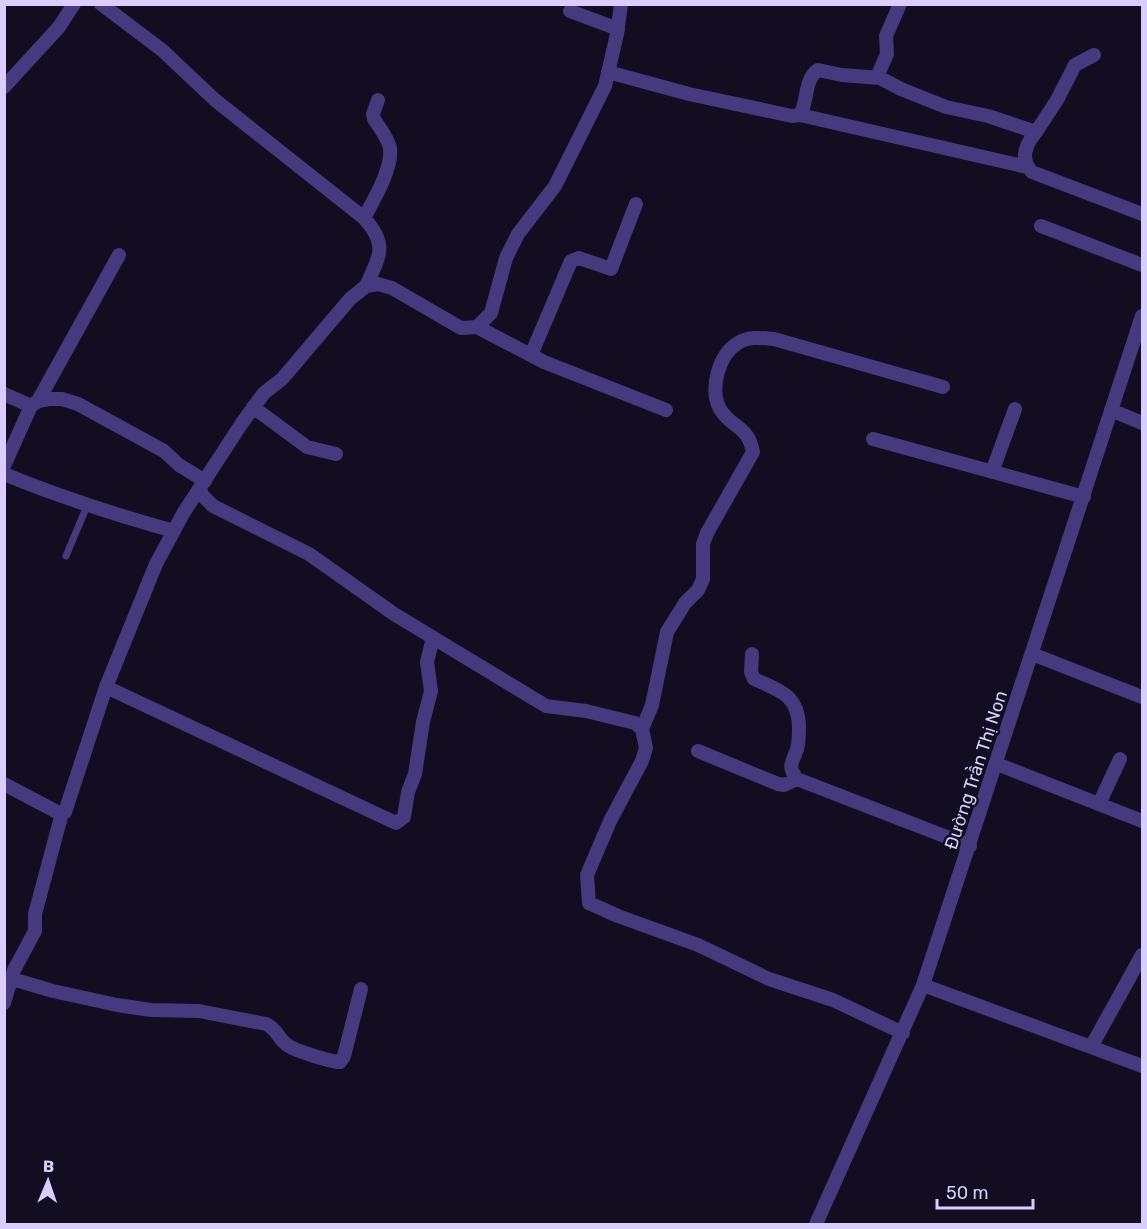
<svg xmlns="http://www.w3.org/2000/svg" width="1147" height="1229" font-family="Rubik,sans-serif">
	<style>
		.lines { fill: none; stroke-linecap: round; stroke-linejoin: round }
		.service { stroke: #443a7d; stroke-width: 7 }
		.minor { stroke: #443a7d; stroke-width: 14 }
		.labels { text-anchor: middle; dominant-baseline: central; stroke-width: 5; stroke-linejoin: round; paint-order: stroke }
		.street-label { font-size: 18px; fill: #d8cdfd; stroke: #120d20 }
	</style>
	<rect width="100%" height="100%" fill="#120d20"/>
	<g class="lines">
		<path class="service" d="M66,556L87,506"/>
		<path class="minor" d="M101,4L162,50L215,100L364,218C389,246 379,256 366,286
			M570,11L618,29
			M608,72L689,94L792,116L800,115C808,102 804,79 818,70L842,75L880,78L901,89L946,107L988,116L1036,132C1025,145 1020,159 1032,172L1142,214
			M877,77L887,54L886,36L900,4
			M4,87L59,27L74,4
			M800,115L1027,167
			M1036,132L1057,100L1075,65L1094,55
			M364,218C373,201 393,168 390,148C388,138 379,127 374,119L373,114L378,100
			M1041,226L1142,265
			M477,327L544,362L666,410
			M531,355L571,261L579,258L611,269L636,204
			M4,394L31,406L38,401L49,399H62L78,404L164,451L179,465L205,481
			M38,401L119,255
			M253,407L307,447L336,454
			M1111,410L1142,423
			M873,439L1084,497
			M4,466L31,406
			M992,472L1015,409
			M4,474C60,497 116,515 174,531
			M200,488L202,495L213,506L309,554L394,614L546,706L586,711L635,723L642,729L646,748L642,761L610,821L587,875L589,903L618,916L698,945L769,979L833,1000L903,1033
			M752,654L751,672L754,679C778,690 798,694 799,726C799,734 799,742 797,749C792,764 787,765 797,779
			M1032,654L1142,697
			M106,687L396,823L404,817L408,792L415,774L423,722L431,691L427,662L433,638
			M642,729L652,705L667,632L685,603L698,590L703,579V544L707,533L753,452C748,425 732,429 720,409C709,389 719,354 738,343C749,336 762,338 774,339L943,387
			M698,751L778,784L784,785L797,779L970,846
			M997,764L1142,821
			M4,784L59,813L65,812L106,687L156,564L184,512L242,423L264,393L282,379L350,299L366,286L378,284L392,288L461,328L477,327L491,313L506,258L518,234L555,186L605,86L617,34L621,4
			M1099,804L1120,759
			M12,979L53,991L117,1005L151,1010L199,1011L266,1024C278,1030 277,1037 286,1044C292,1050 331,1062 340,1062L344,1056L361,989
			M923,985L1142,1066
			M4,1003L14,970L35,931V914L62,813
			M1091,1047L1142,955
			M816,1224L923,985L1142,316"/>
	</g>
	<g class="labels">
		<g class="street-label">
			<text transform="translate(976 770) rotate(-72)">Đường Trần Thị Non</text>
		</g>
	</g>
	<rect width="1147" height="1229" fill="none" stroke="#d8cdfd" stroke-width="12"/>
	<g transform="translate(48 1181) rotate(2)" stroke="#120d20" stroke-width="4.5" paint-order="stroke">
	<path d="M0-4.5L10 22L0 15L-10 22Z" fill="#d8cdfd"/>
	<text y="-9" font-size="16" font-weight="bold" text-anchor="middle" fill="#d8cdfd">B</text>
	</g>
	<path d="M937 1199v9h96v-9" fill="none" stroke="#d8cdfd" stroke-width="3"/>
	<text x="946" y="1199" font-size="18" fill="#d8cdfd" stroke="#120d20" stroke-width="4.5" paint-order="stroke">50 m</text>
</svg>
